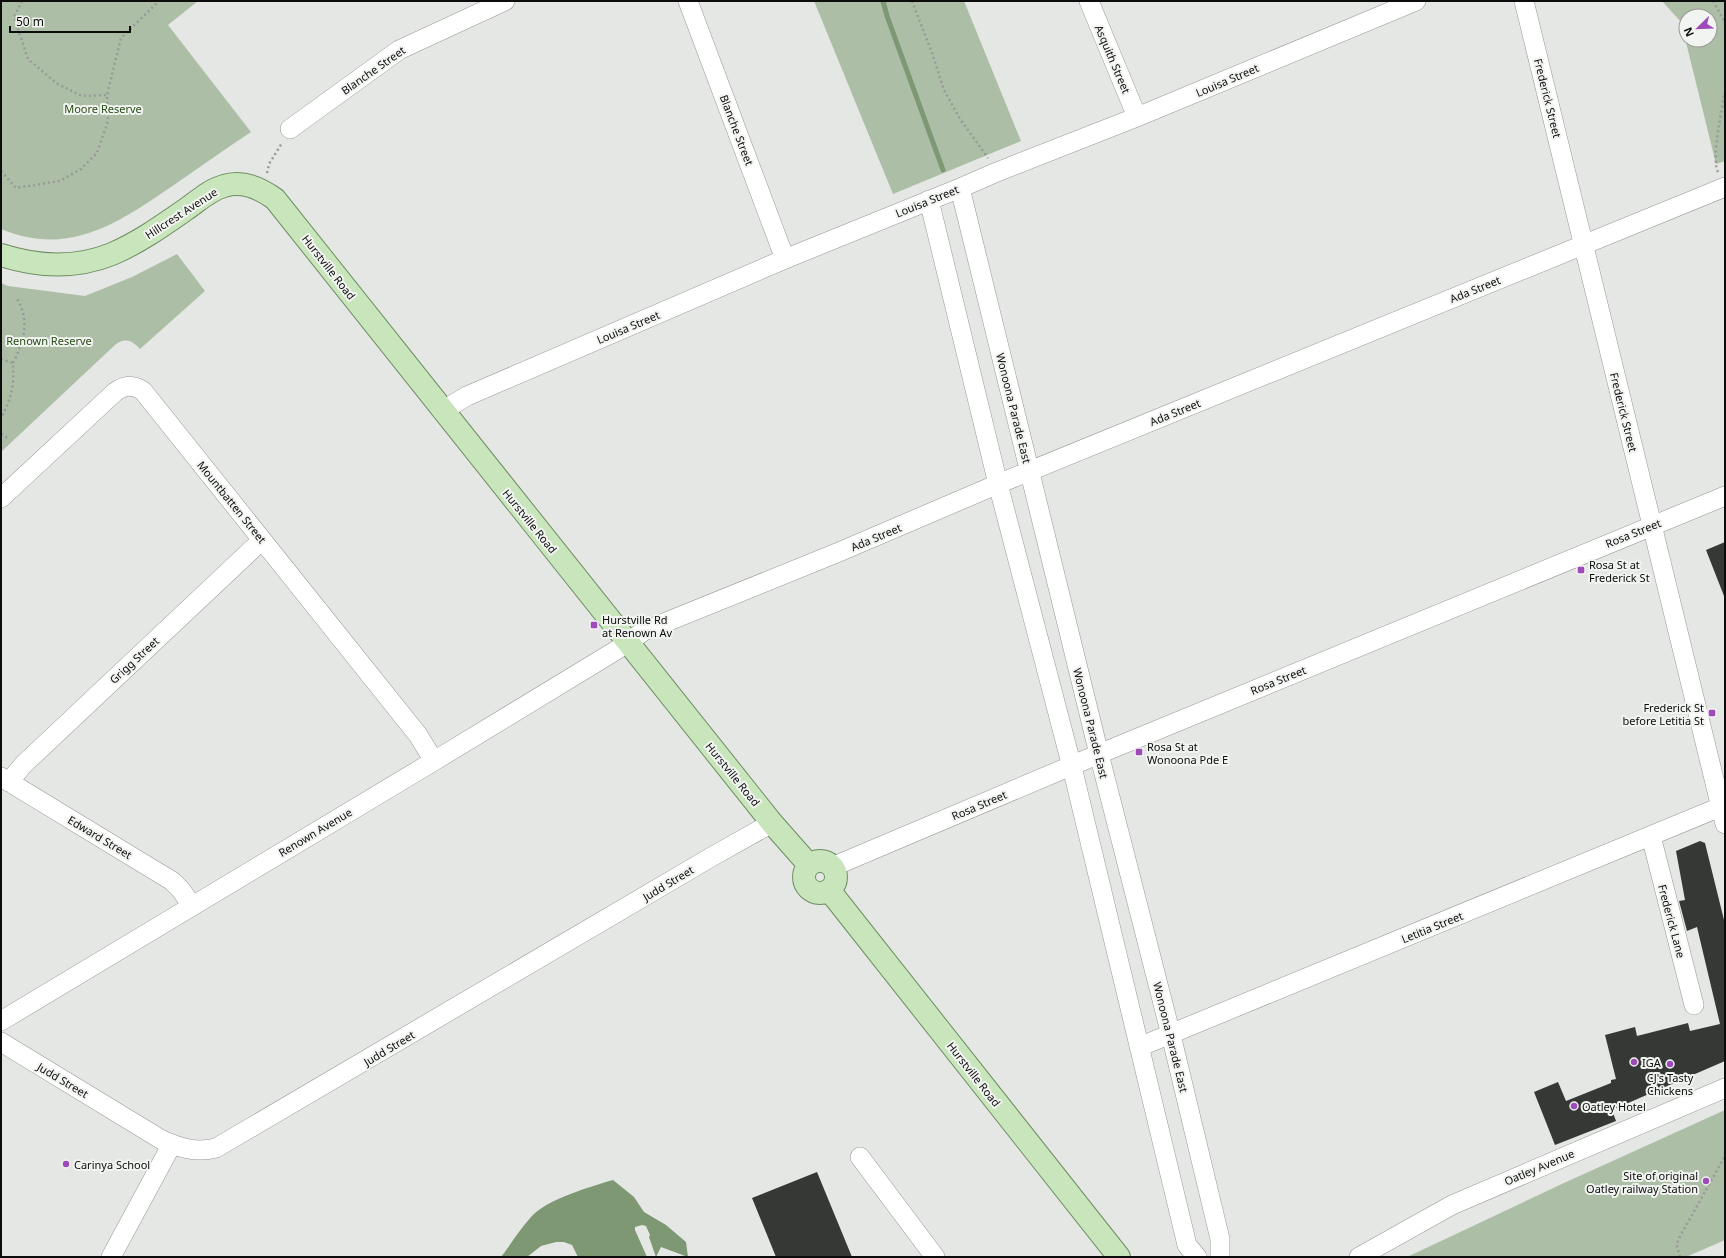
<svg xmlns="http://www.w3.org/2000/svg" width="1726" height="1258" font-family="'Noto Sans',sans-serif">
	<style>
		.green { fill: #adbea6; fill-rule: evenodd }
		.water { fill: #7d9873 }
		.lines { fill: none; stroke-linecap: round; stroke-linejoin: round }
		.stream { stroke: #7d9873; stroke-width: 5 }
		.building { fill: #363835 }
		.minor-casing { stroke: #969895; stroke-width: 20 }
		.major-casing { stroke: #6e8d61; stroke-width: 24 }
		.path { stroke: #979a97; stroke-width: 2.5; stroke-dasharray: 2 3; stroke-linecap: butt }
		.minor { stroke: #fff; stroke-width: 19 }
		.major { stroke: #c8e5bc; stroke-width: 22 }
		.poi-dot { fill: #9e4ab9; stroke: #f2f4f1; stroke-width: 1.5 }
		.labels { text-anchor: middle; dominant-baseline: central; stroke-width: 4; stroke-linejoin: round; paint-order: stroke }
		.street-label { font-size: 11px; fill: #0b0c0b; stroke: #f2f4f1 }
		.park-label { font-size: 11px; fill: #284d17; stroke: #f2f4f1 }
		.poi-label { font-size: 11px; fill: #0b0c0b; stroke: #f2f4f1; text-anchor: start }
	</style>
	<rect width="100%" height="100%" fill="#e4e7e4"/>
	<path class="green" d="M1,1H198L168,25L251,132C224,150 198,168 171,187C117,224 68,257 1,229Z
		M814,1H964L1021,141L893,194Z
		M1662,1H1725V161L1716,164L1681,22ZM1686,16H1710V40H1686Z
		M177,254L205,291L140,349C133,341 126,337 116,344L1,452V283L8,286L85,296L132,277Z
		M1725,1110V1240L1686,1257H1407L1564,1183Z"/>
	<path class="water" d="M613,1180L634,1197L644,1212L666,1225L686,1242L688,1257L661,1247L656,1257L649,1237L650,1235L646,1226L642,1225L635,1227V1230L647,1257H578L572,1245L564,1242H556L541,1246L527,1257H501C511,1244 520,1229 531,1217C547,1199 590,1187 613,1180Z"/>
	<g class="lines">
		<path class="stream" d="M883,1L887,16L943,170"/>
	</g>
	<path class="building" d="M1725,542V596H1724L1706,550Z
		M1700,841L1705,843L1725,924V1061L1612,1110L1616,1121L1555,1145L1534,1092L1558,1082L1566,1101L1611,1083V1080L1616,1079L1605,1035L1635,1027L1637,1036L1688,1023L1690,1031L1720,1024L1697,927L1687,931L1679,901L1685,900L1676,851Z
		M817,1172L852,1257H776L752,1198Z"/>
	<g class="lines">
		<g class="minor-casing">
			<path id="minor" d="M688,1L785,259
				M1089,1L1137,117
				M1524,1L1725,824
				M290,129L399,50L505,1
				M960,188L1099,754L1171,1035L1220,1239V1257
				M929,200L998,484L1072,767L1187,1245L1197,1257
				M442,411L467,396L785,259L960,188L997,172L1137,117L1416,1
				M1,498L115,392C125,385 132,384 143,391L418,735L434,761
				M1,777L172,881L181,890L192,906
				M9,782L23,765L262,540
				M1651,836L1694,1005
				M832,867L1099,754L1725,496
				M1,1021L434,761L615,651L644,631L839,552L998,484L1725,187
				M1,1042L162,1140C180,1148 196,1153 216,1148L713,856L772,823
				M1139,1047L1725,805
				M860,1157L935,1257
				M111,1257L172,1144
				M1359,1257L1452,1205L1725,1088"/>
		</g>
		<g class="major-casing">
			<path id="major" d="M1,255C38,267 75,269 112,254C138,243 162,226 185,210C197,202 209,190 224,186C243,180 260,188 275,199L772,823L809,865
				M804 877a16 16 0 1 1 32 0a16 16 0 1 1-32 0Z
				M829,890L1119,1257"/>
		</g>
		<path class="path" d="M22,1L14,17L28,59L56,83L82,96L107,95
			M912,1L932,53L944,90L960,119L988,158
			M1713,1L1725,22
			M1,171L16,188L60,181L81,169L97,153L108,121L107,95L121,38L159,1
			M1718,172C1711,159 1722,108 1725,92
			M267,173L269,164L282,143
			M1,359L13,363C14,388 12,396 1,418
			M13,363C24,341 30,321 17,299
			M1,434L9,439
			M1680,1257L1677,1247L1678,1240L1725,1156"/>
		<use href="#minor" class="minor"/>
		<use href="#major" class="major"/>
	</g>
	<g class="poi-dot">
		<rect x="1577" y="566" width="8" height="8" rx="2"/>
		<rect x="590" y="621" width="8" height="8" rx="2"/>
		<rect x="1708" y="709" width="8" height="8" rx="2"/>
		<rect x="1135" y="748" width="8" height="8" rx="2"/>
		<circle cx="1634" cy="1062" r="4"/>
		<circle cx="1670" cy="1064" r="4"/>
		<circle cx="1574" cy="1106" r="4"/>
		<circle cx="66" cy="1164" r="4"/>
		<circle cx="1706" cy="1181" r="4"/>
	</g>
	<g class="labels">
		<g class="street-label">
			<text transform="translate(1113 59) rotate(67)">Asquith Street</text>
			<text transform="translate(373 70) rotate(-35)">Blanche Street</text>
			<text transform="translate(1227 80) rotate(-23)">Louisa Street</text>
			<text transform="translate(1548 98) rotate(76)">Frederick Street</text>
			<text transform="translate(737 130) rotate(69)">Blanche Street</text>
			<text transform="translate(927 201) rotate(-22)">Louisa Street</text>
			<text transform="translate(181 213) rotate(-33)">Hillcrest Avenue</text>
			<text transform="translate(329 267) rotate(52)">Hurstville Road</text>
			<text transform="translate(1475 289) rotate(-22)">Ada Street</text>
			<text transform="translate(628 327) rotate(-23)">Louisa Street</text>
			<text transform="translate(1014 408) rotate(76)">Wonoona Parade East</text>
			<text transform="translate(1175 412) rotate(-22)">Ada Street</text>
			<text transform="translate(1624 412) rotate(76)">Frederick Street</text>
			<text transform="translate(232 502) rotate(51)">Mountbatten Street</text>
			<text transform="translate(530 521) rotate(51)">Hurstville Road</text>
			<text transform="translate(1633 533) rotate(-22)">Rosa Street</text>
			<text transform="translate(876 537) rotate(-23)">Ada Street</text>
			<text transform="translate(134 660) rotate(-43)">Grigg Street</text>
			<text transform="translate(1278 680) rotate(-22)">Rosa Street</text>
			<text transform="translate(1091 723) rotate(76)">Wonoona Parade East</text>
			<text transform="translate(733 774) rotate(51)">Hurstville Road</text>
			<text transform="translate(979 805) rotate(-23)">Rosa Street</text>
			<text transform="translate(315 832) rotate(-31)">Renown Avenue</text>
			<text transform="translate(100 837) rotate(31)">Edward Street</text>
			<text transform="translate(668 883) rotate(-31)">Judd Street</text>
			<text transform="translate(1672 921) rotate(75)">Frederick Lane</text>
			<text transform="translate(1432 927) rotate(-22)">Letitia Street</text>
			<text transform="translate(1171 1037) rotate(76)">Wonoona Parade East</text>
			<text transform="translate(389 1048) rotate(-31)">Judd Street</text>
			<text transform="translate(974 1074) rotate(52)">Hurstville Road</text>
			<text transform="translate(63 1080) rotate(31)">Judd Street</text>
			<text transform="translate(1539 1167) rotate(-23)">Oatley Avenue</text>
		</g>
		<g class="park-label">
			<text x="103" y="108">Moore Reserve</text>
			<text x="49" y="340">Renown Reserve</text>
		</g>
		<g class="poi-label">
			<text x="1589" y="564">Rosa St at<tspan x="1589" dy="13">Frederick St</tspan></text>
			<text x="602" y="619">Hurstville Rd<tspan x="602" dy="13">at Renown Av</tspan></text>
			<text x="1704" y="707" text-anchor="end">Frederick St<tspan x="1704" dy="13">before Letitia St</tspan></text>
			<text x="1147" y="746">Rosa St at<tspan x="1147" dy="13">Wonoona Pde E</tspan></text>
			<text x="1642" y="1062">IGA</text>
			<text x="1670" y="1077" text-anchor="middle">CJ's Tasty<tspan x="1670" dy="13">Chickens</tspan></text>
			<text x="1582" y="1106">Oatley Hotel</text>
			<text x="74" y="1164">Carinya School</text>
			<text x="1698" y="1175" text-anchor="end">Site of original<tspan x="1698" dy="13">Oatley railway Station</tspan></text>
		</g>
	</g>
	<rect width="1726" height="1258" fill="none" stroke="#0b0c0b" stroke-width="4"/>
	<g transform="translate(1698 28) rotate(247)"><circle r="19" fill="#f2f4f1" stroke="#969795"/>
	<path d="M0-3L7 15L0 10L-7 15Z" fill="#9e4ab9"/>
	<text y="-6" font-size="11" font-weight="bold" text-anchor="middle" fill="#0b0c0b">N</text>
	</g>
	<path d="M10 26v6h120v-6" fill="none" stroke="#0b0c0b" stroke-width="2"/>
	<text x="16" y="26" font-size="12" fill="#0b0c0b" stroke="#f2f4f1" stroke-width="3" paint-order="stroke">50 m</text>
</svg>
